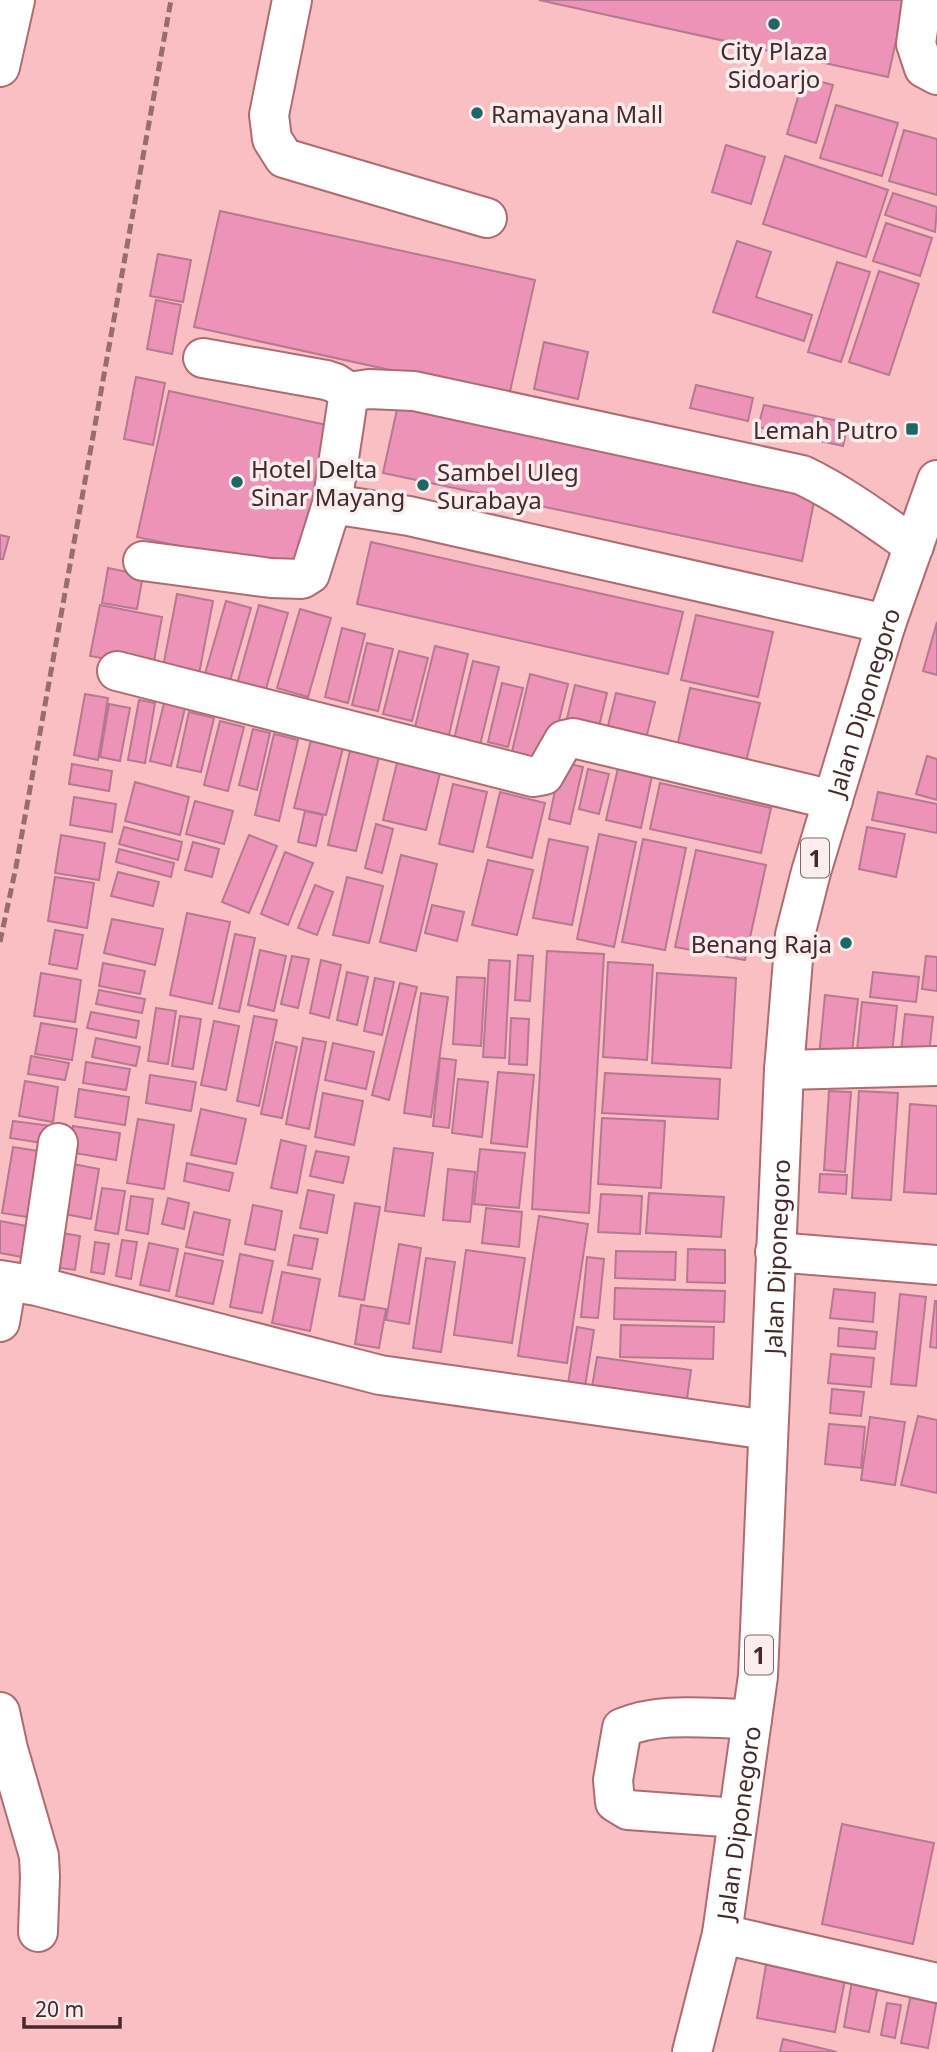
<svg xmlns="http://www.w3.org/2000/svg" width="937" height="2052" font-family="'Noto Sans',sans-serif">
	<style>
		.building { fill: #ec93b7; stroke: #b77891; stroke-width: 2 }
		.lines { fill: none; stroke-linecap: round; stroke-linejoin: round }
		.minor-casing { stroke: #ae6b71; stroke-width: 42 }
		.highway-casing { stroke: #ae6b71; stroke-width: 42 }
		.minor { stroke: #fff; stroke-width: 38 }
		.highway { stroke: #fff; stroke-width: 38 }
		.rail { stroke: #976d70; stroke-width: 5; stroke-dasharray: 10 5; stroke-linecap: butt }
		.poi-dot { fill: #1b6867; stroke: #fcedee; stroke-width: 2.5 }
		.labels { text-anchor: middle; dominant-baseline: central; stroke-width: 7; stroke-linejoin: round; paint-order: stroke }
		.shield { fill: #fcedee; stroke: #7d6466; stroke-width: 2 }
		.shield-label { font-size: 23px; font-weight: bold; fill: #46292c }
		.poi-label { font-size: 24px; fill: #46292c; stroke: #fcedee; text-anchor: start }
		.street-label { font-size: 24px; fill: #46292c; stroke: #fcedee }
	</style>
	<rect width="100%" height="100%" fill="#fabfc3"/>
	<path class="building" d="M539,0H905L888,77Z
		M804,77L833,85L816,143L787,134Z
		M836,105L898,123L882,176L820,158Z
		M904,130L937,139V195L889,181Z
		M726,145L765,157L751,204L712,192Z
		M785,156L888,190L866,257L763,224Z
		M893,193L937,207L935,232L885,215Z
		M220,211L535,280L509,396L194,327Z
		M886,223L932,238L920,276L873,261Z
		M737,241L771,252L756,297L812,315L804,341L713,312Z
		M158,254L191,260L183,302L150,296Z
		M837,262L870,272L841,362L808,352Z
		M879,271L919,284L889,375L849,362Z
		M156,300L181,305L172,354L147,349Z
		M544,342L588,352L578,399L534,389Z
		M136,377L165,383L153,445L124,439Z
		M696,385L753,398L748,421L690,408Z
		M169,391L336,427L305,573L137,537Z
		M398,405L816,492L802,561L383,473Z
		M764,405L848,423L843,446L758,427Z
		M0,535L9,537L3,559H0Z
		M371,542L683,612L668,674L357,604Z
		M108,568L143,575L137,609L102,603Z
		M177,594L213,601L199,674L163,667Z
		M226,601L251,608L230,681L205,674Z
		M100,605L162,617L153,667L90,656Z
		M259,605L288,613L265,692L237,684Z
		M300,609L331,618L308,697L277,688Z
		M696,615L773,632L758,697L681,680Z
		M937,622V675L923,671Z
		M342,628L365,634L348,703L325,697Z
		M367,643L393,649L378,711L352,705Z
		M435,646L468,654L448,739L414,731Z
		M399,651L428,658L412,721L383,714Z
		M473,661L499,667L480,745L454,739Z
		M530,674L568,684L548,765L511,756Z
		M502,683L523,688L508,747L488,742Z
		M575,685L607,693L596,739L564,731Z
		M690,688L760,703L746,762L677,747Z
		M616,693L655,702L643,751L604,742Z
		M85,694L108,698L98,760L74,755Z
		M139,700L155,703L145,763L128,760Z
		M164,703L185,708L171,766L150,761Z
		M109,704L130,708L120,761L100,757Z
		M189,712L214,718L201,772L177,767Z
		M220,721L244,727L228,791L204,785Z
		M253,729L270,733L257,790L239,785Z
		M274,734L298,740L279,821L255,815Z
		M312,736L344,744L326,815L294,808Z
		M350,751L379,757L356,851L328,845Z
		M927,756L937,759V800L916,794Z
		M398,759L441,769L426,830L383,820Z
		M561,762L583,767L570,824L549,819Z
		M72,764L112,771L109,791L69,784Z
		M618,768L652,776L641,828L606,820Z
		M588,769L609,774L599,814L579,809Z
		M135,782L189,797L180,835L125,821Z
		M660,783L771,808L761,853L650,829Z
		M453,784L487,792L473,852L439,844Z
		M500,792L545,803L532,858L487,847Z
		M878,792L937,804V833L872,820Z
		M74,797L116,804L112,832L70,825Z
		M195,801L233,811L224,844L186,834Z
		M305,811L323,815L316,846L298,842Z
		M376,824L393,829L382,873L365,868Z
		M124,827L182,842L178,860L119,844Z
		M867,827L905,834L896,877L859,869Z
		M599,834L636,842L614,947L577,939Z
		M61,835L105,843L99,880L55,873Z
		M249,835L277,846L249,913L222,902Z
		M549,839L588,847L572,925L533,918Z
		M643,839L686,848L665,950L622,942Z
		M193,842L219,849L212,877L185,870Z
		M119,849L174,863L171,877L116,862Z
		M696,850L766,865L745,960L675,947Z
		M285,852L313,863L288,925L261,914Z
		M401,855L437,864L416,951L380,942Z
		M488,860L533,870L517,935L472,925Z
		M118,872L159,882L153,906L111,896Z
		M55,877L94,883L87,928L48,921Z
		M347,877L383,886L369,943L333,935Z
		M315,885L333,892L317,935L298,928Z
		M432,905L464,912L457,941L425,933Z
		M187,913L230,922L212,1004L170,995Z
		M112,919L163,929L155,965L104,953Z
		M55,930L83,935L77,969L49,964Z
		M235,934L255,938L239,1012L219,1008Z
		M260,950L286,956L274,1011L248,1005Z
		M547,951L604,954L589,1213L532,1209Z
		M518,955L533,956L530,1001L515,1000Z
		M292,956L309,959L298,1008L281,1004Z
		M926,956L937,957V991L922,989Z
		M321,960L341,965L329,1018L310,1013Z
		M489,960L510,961L505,1058L483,1057Z
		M608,962L653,965L647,1060L603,1057Z
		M103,963L145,971L140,994L99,986Z
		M347,972L368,977L357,1025L337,1020Z
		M873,972L919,977L916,1002L870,997Z
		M41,973L81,980L75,1022L34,1016Z
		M657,973L736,978L731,1068L652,1063Z
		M457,977L485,978L481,1046L453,1044Z
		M375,978L394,982L382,1035L364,1031Z
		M400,983L417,987L389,1100L372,1095Z
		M99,990L145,999L142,1013L96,1004Z
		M421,993L448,997L431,1117L404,1113Z
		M825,995L858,999L851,1061L819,1057Z
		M862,1002L897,1006L891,1063L856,1059Z
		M156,1008L176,1011L168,1064L148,1061Z
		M91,1012L139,1021L136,1038L87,1028Z
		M905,1014L933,1017L928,1063L900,1060Z
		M180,1016L201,1019L193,1069L172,1066Z
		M254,1016L277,1020L259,1106L237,1101Z
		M511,1018L529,1019L527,1065L509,1064Z
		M214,1021L239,1026L226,1090L201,1085Z
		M41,1023L77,1029L72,1060L35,1054Z
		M96,1038L140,1047L136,1066L92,1057Z
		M303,1038L326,1042L309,1129L286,1124Z
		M276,1042L297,1047L282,1118L261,1114Z
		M333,1043L374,1052L366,1089L325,1080Z
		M31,1056L69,1063L65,1080L28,1074Z
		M440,1058L456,1060L449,1128L433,1126Z
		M86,1062L130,1069L126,1090L83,1083Z
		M498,1072L534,1075L527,1147L491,1143Z
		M605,1073L720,1079L718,1119L602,1113Z
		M150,1075L196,1082L191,1111L146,1103Z
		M458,1079L488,1082L482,1137L452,1133Z
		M25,1081L58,1087L53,1122L19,1116Z
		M79,1089L129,1097L125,1125L75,1117Z
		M829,1091L851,1092L845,1172L824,1170Z
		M859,1091L898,1093L891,1200L852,1198Z
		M323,1093L363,1101L354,1145L315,1137Z
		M910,1104L937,1106V1194L904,1192Z
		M201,1109L246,1119L236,1164L191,1155Z
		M602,1118L665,1121L661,1188L598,1184Z
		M138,1119L174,1125L164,1189L127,1183Z
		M13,1121L52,1126L49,1144L10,1138Z
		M73,1126L120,1133L116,1160L69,1152Z
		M281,1140L306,1146L297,1193L271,1188Z
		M13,1147L45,1152L34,1218L2,1213Z
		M394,1148L433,1153L424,1216L385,1211Z
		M480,1149L525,1153L519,1208L474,1204Z
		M316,1151L349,1157L343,1183L310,1176Z
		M68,1163L99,1169L91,1219L59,1213Z
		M187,1163L233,1173L229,1191L184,1181Z
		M448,1169L475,1172L470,1222L443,1220Z
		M820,1174L847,1175L846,1194L819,1192Z
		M102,1188L125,1191L118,1234L95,1230Z
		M308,1190L334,1195L327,1233L300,1228Z
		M649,1193L724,1197L721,1237L646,1233Z
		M601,1194L642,1196L640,1234L598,1232Z
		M131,1196L153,1199L148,1234L126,1230Z
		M168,1198L189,1203L184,1229L162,1224Z
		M355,1203L380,1207L364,1300L339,1296Z
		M253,1205L282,1211L275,1250L245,1244Z
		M486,1208L522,1212L519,1247L482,1243Z
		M194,1212L230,1220L223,1255L186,1247Z
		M539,1216L588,1224L567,1363L518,1356Z
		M0,1221L27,1226L22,1257L0,1253Z
		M51,1231L80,1236L75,1270L45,1266Z
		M294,1235L318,1239L312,1269L288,1265Z
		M122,1240L137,1242L131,1279L116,1276Z
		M95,1242L109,1244L104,1274L91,1272Z
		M149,1243L178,1249L169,1291L140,1285Z
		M399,1244L421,1248L409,1324L386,1320Z
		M688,1249L725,1250V1283L687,1282Z
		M466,1250L525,1258L512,1343L454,1335Z
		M616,1251L676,1252L675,1280L615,1278Z
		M185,1253L223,1261L213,1304L176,1296Z
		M240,1254L273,1261L262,1313L230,1307Z
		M587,1257L604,1259L598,1318L581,1317Z
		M426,1258L455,1262L441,1352L413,1348Z
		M282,1272L320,1279L310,1331L272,1323Z
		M615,1288L725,1291L724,1322L614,1319Z
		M834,1289L875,1293L873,1322L830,1318Z
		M900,1294L926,1297L916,1386L891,1384Z
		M935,1301H937V1348L930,1347Z
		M361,1305L386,1309L379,1348L355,1344Z
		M621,1325L714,1327L713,1359L620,1357Z
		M577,1327L594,1330L584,1393L567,1390Z
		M839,1328L877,1332L875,1349L838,1346Z
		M831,1354L874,1358L871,1387L828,1383Z
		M597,1357L691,1370L686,1406L591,1393Z
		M832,1389L864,1392L861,1416L830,1413Z
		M918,1416L937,1420V1493L901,1485Z
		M870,1417L905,1422L895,1485L861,1480Z
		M829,1424L865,1427L861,1468L825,1464Z
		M842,1824L934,1843L913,1944L822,1924Z
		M767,1959L846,1974L835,2032L757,2018Z
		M852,1981L878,1986L869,2032L844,2027Z
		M911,1994L937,1999L928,2048L901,2043Z
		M887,2003L901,2005L895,2038L881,2035Z
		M783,2039L837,2052H780Z"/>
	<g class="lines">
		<g class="minor-casing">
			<path id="minor" d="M292,0L269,115L272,139L284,158L487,218
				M922,0L916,44L924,68L937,75
				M0,67L15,0
				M203,358L326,380L335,383L349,392L369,389L414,391L802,475C842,494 878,521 914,546
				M332,504L409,516L886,624
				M143,561L271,578L302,579L310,574L332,504L349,392
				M117,671L533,777L544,775L564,740L573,738L833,800
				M784,1070L937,1066
				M775,1252L937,1265
				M0,1280L37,1286L380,1375L768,1430
				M37,1286L58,1143
				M0,1322L7,1282
				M0,1712L8,1749L39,1856L40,1877L38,1932
				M738,1818L628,1810L615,1802L613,1780L622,1728C661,1711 709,1719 752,1719
				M722,1934L937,1983"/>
		</g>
		<g class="highway-casing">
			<g id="highway">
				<path id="s1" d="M692,2052L722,1934L758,1676L784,1070L795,935L811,872L886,624L937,480"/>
			</g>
		</g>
		<use href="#minor" class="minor"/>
		<use href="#highway" class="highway"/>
		<path class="rail" d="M0,942L16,867L171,0"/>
	</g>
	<g class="poi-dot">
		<circle cx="774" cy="24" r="7"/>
		<circle cx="477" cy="113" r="7"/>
		<rect x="905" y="422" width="14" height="14" rx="3.5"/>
		<circle cx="237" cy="482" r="7"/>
		<circle cx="423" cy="485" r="7"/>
		<circle cx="846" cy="943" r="7"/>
	</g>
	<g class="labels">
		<g class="shield">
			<rect x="801" y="838.5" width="28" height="39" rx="5"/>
			<rect x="745" y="1635.5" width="28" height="39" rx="5"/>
		</g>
		<g class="shield-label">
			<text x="815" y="858">1</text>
			<text x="759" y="1655">1</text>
		</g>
		<g class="poi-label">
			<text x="774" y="50" text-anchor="middle">City Plaza<tspan x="774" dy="28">Sidoarjo</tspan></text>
			<text x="491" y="113">Ramayana Mall</text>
			<text x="898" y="429" text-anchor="end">Lemah Putro</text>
			<text x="251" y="468">Hotel Delta<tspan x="251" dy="28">Sinar Mayang</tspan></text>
			<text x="437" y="471">Sambel Uleg<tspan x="437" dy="28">Surabaya</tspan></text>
			<text x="832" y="943" text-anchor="end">Benang Raja</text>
		</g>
		<g class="street-label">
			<text stroke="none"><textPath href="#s1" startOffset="1367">Jalan Diponegoro</textPath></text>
			<text stroke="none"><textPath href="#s1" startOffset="802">Jalan Diponegoro</textPath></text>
			<text stroke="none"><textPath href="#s1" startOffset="234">Jalan Diponegoro</textPath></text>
		</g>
	</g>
	<path d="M24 2017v10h96v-10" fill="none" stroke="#46292c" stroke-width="3.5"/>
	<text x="35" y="2017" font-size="21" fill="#46292c" stroke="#fcedee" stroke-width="5" paint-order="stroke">20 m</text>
</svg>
